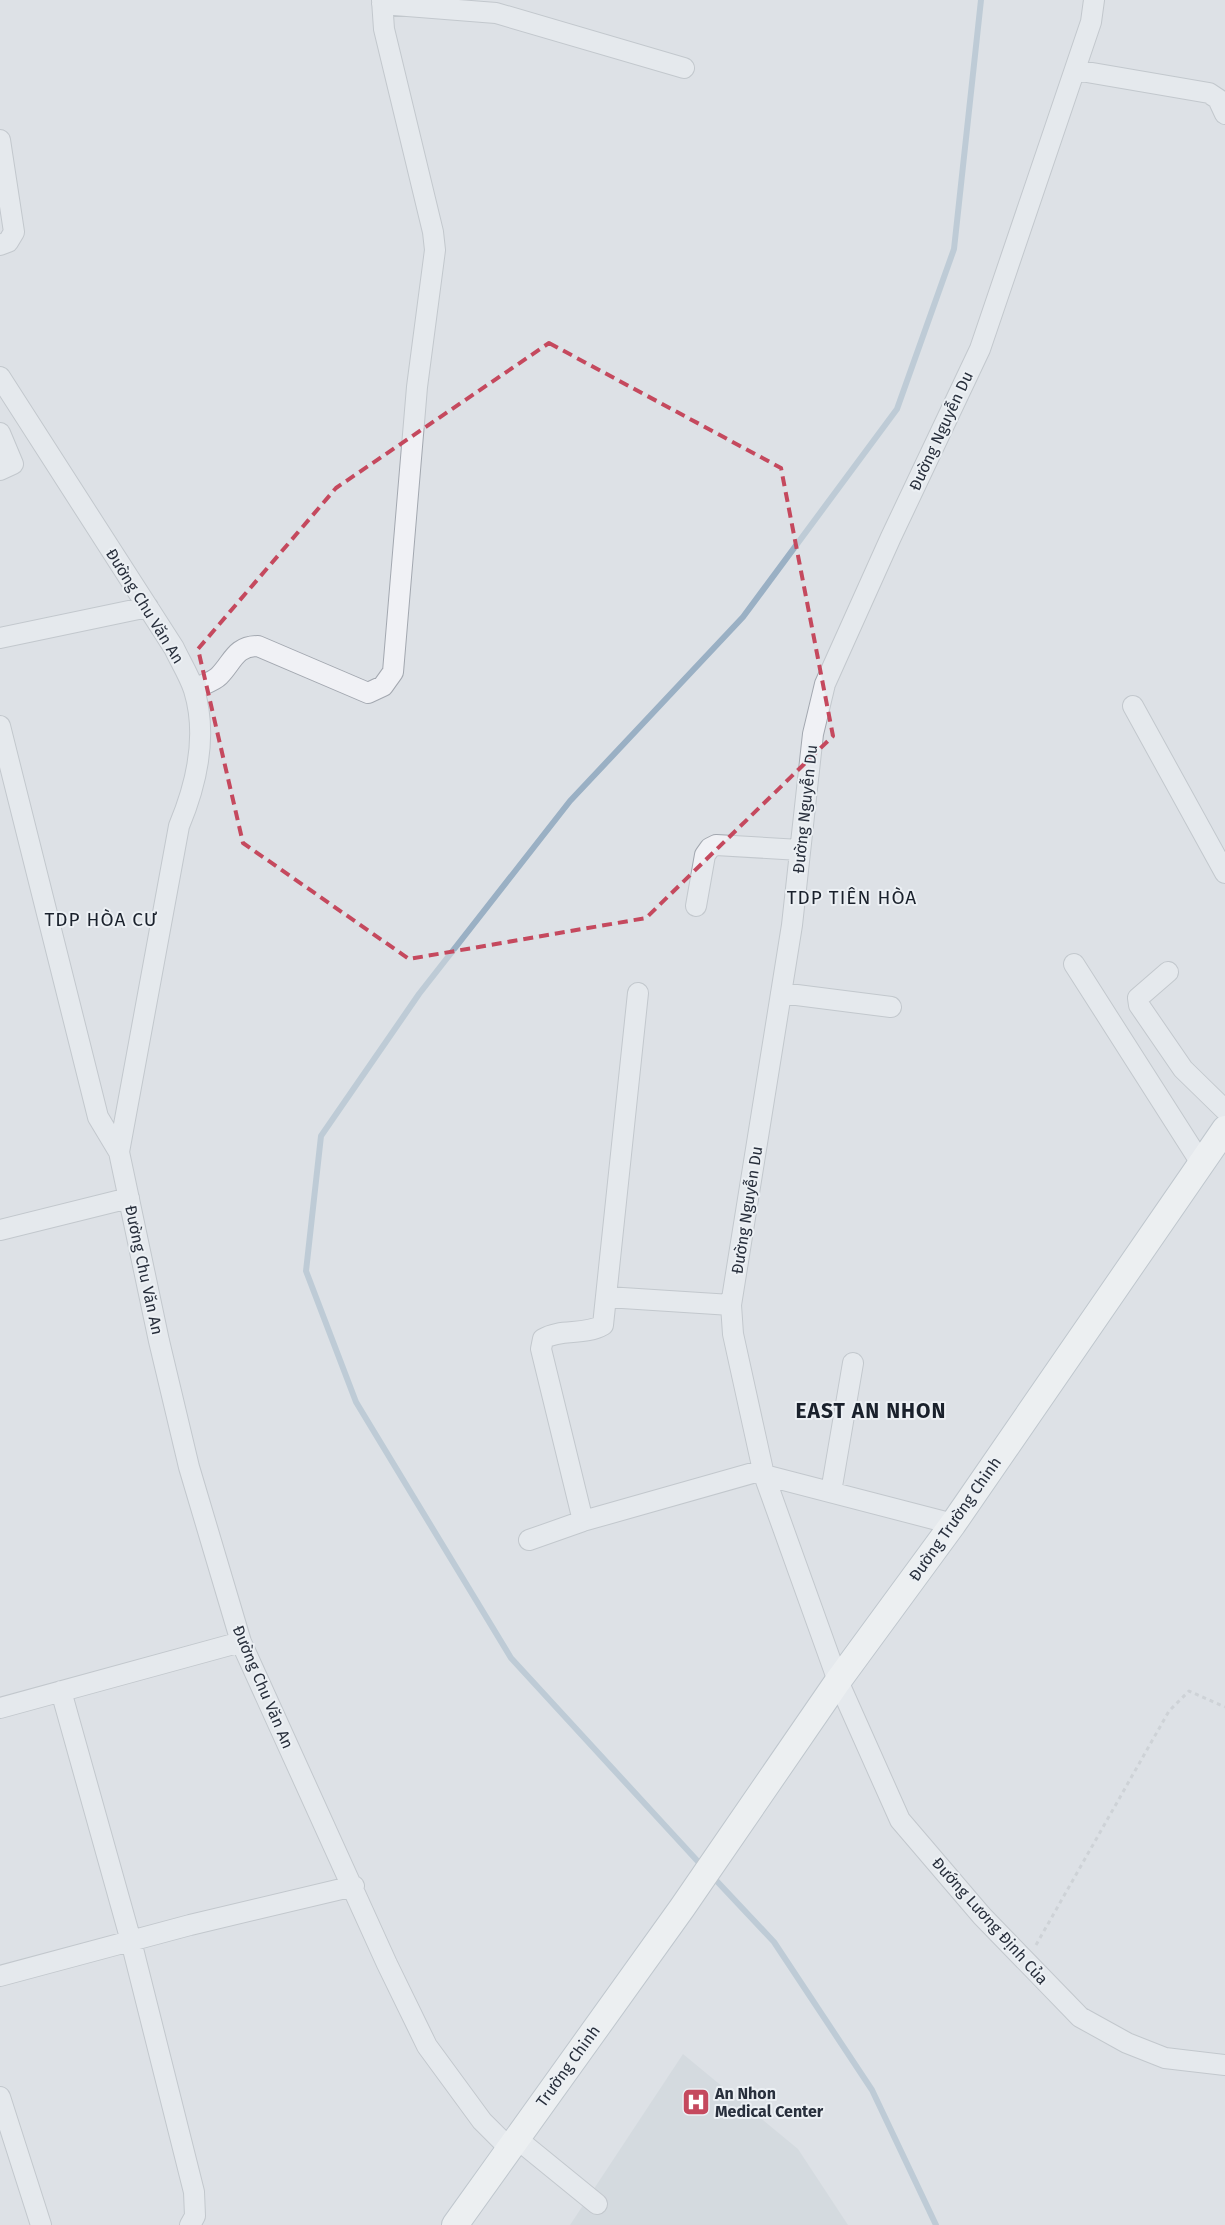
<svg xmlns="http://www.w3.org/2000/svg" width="1225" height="2225" font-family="'Fira Sans',sans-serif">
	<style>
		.built { fill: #cbd0d8 }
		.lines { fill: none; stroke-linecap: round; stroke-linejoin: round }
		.stream { stroke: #9ab0c4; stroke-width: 6 }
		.minor-casing { stroke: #a3a8b0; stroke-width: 22 }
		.major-casing { stroke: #9da6b1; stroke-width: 28 }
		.path { stroke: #bcbfc5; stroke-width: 3; stroke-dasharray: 4 4; stroke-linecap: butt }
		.minor { stroke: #f0f1f5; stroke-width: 20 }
		.major { stroke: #fff; stroke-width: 26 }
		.marked { fill: none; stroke: #c5495e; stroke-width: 4; stroke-dasharray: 10 6; stroke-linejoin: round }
		.labels { text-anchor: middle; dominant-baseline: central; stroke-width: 4; stroke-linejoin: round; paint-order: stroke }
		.street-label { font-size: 16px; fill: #282f3c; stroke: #ecf0f4 }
		.poi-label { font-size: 16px; font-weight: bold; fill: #282f3c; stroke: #ecf0f4; text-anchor: start }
		.quarter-label { font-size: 19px; letter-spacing: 1px; fill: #1a212c; stroke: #ecf0f4 }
		.district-label { font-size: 21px; font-weight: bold; letter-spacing: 1px; fill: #1a212c; stroke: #ecf0f4 }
	</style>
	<rect width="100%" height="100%" fill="#dde1e6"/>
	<path class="built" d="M683,2054L798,2149L848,2225H570Z"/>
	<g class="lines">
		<path class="stream" d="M703,1867L511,1658L356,1402L306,1271L321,1136L419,994L570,801L743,617L897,409L954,249L981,0
			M712,1876L774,1942L872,2090L936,2225"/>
		<g class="minor-casing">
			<path id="minor" d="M1094,0L1091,22L980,349L891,537L825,684L813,734L792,925L731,1305L733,1334L764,1475L838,1681L900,1820L982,1916L1080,2017L1127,2043L1165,2058L1225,2065
				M382,4L496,13L684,68
				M1075,70L1209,93L1218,99L1225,114
				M0,140L14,232L8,242L0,245
				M0,377L174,648C180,661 189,675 194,690C208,736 197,783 179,826L119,1152L159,1341L189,1467L241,1642L387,1964L427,2046L482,2121L509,2148
				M0,433L13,464L0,470
				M0,638L148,607
				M194,689C201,685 213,682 219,676C233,662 235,646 258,646L368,693L383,686L393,672L417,387L435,250L433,232L384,29L382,0
				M1133,706L1225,873
				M0,726L98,1117L119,1152
				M696,906L705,855L710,848L716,845L800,850
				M1074,964L1201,1163
				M1168,972L1138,998L1139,1005L1183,1069L1225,1110
				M781,993L891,1007
				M0,1230L129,1198
				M607,1297L731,1305
				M764,1475L953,1524
				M831,1492L853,1363
				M583,1521L541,1349L543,1339C561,1328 584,1336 603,1325L638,993
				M529,1540L583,1521L763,1470
				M61,1691L131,1941L194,2192L195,2216L190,2225
				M0,1708L241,1642
				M0,1976L190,1925L354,1886
				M0,2097L41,2225
				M516,2138L597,2204"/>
		</g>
		<g class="major-casing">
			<path id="major" d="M455,2225L682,1908L838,1681L953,1524L1225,1129"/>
		</g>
		<path class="path" d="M1036,1945L1169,1711L1189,1691L1225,1707"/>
		<use href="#minor" class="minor"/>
		<use href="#major" class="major"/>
	</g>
	<path d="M0 0H1225V2225H0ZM549,343L781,468L833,736L646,918L409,959L243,843L198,649L336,488Z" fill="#dde1e6" fill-opacity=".55" fill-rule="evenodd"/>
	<path class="marked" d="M549,343L781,468L833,736L646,918L409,959L243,843L198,649L336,488Z"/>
	<defs>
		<g id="hospital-square" transform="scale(1.4375)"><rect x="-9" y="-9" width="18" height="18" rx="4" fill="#c5495e" stroke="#ecf0f4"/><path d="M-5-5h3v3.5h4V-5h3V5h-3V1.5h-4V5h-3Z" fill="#fff"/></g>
	</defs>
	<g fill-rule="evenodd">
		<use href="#hospital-square" x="696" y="2102"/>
	</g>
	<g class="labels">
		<g class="street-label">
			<text transform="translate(941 431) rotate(-65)">Đường Nguyễn Du</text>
			<text transform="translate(145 606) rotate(58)">Đường Chu Văn An</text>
			<text transform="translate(805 809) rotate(-84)">Đường Nguyễn Du</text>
			<text transform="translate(747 1210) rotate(-81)">Đường Nguyễn Du</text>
			<text transform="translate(144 1270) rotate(78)">Đường Chu Văn An</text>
			<text transform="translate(955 1519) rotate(-55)">Đường Trường Chinh</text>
			<text transform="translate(263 1687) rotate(67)">Đường Chu Văn An</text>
			<text transform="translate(990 1921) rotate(48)">Đướng Lương Định Của</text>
			<text transform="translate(568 2066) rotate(-54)">Trường Chinh</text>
		</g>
		<g class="poi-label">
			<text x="715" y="2093">An Nhon<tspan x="715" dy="18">Medical Center</tspan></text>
		</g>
		<g class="quarter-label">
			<text x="852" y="897">TDP TIÊN HÒA</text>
			<text x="101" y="919">TDP HÒA CƯ</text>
		</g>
		<g class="district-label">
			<text x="871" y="1411">EAST AN NHON</text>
		</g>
	</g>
</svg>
